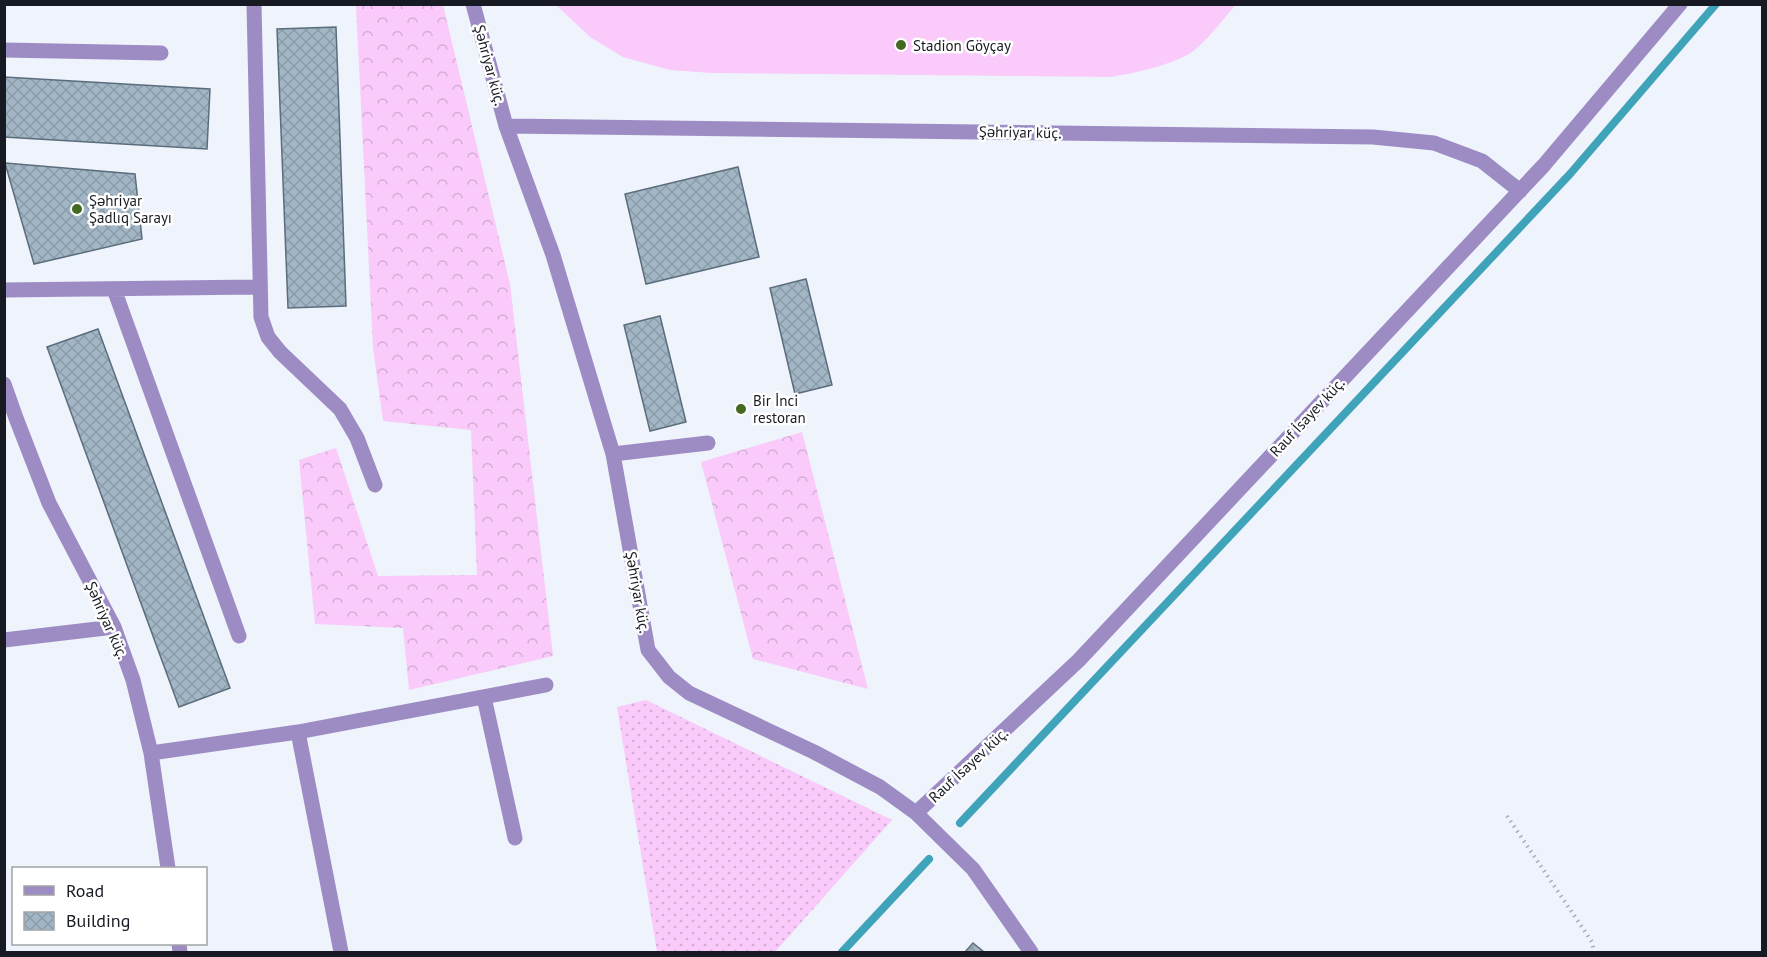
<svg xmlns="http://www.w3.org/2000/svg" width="1767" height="957" font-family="'PT Sans',sans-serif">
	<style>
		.grass { fill: url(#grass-dots) }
		.forest { fill: url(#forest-crowns) }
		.pitch { fill: #f9cafa }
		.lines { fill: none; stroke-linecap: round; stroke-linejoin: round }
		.stream { stroke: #3fa3b9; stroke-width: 8 }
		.building { fill: url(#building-cross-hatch); stroke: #5b6d7c; stroke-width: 1.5 }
		.path { stroke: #a9adb6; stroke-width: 4; stroke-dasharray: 1.5 4.5; stroke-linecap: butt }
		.minor { stroke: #9d8cc3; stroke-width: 15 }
		.poi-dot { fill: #446922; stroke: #fff; stroke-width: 2 }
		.labels { text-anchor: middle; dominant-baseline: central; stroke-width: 5; stroke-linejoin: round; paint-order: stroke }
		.poi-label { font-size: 15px; fill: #171a22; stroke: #fff; text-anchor: start }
		.street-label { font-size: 15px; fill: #171a22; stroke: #fff }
	</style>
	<defs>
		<pattern id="grass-dots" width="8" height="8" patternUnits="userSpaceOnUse" patternTransform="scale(1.5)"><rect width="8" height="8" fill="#f9cafa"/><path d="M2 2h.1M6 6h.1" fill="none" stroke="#d5add6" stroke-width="1.8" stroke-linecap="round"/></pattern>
		<pattern id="forest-crowns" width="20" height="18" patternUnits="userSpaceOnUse" patternTransform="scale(1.5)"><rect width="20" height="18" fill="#f9cafa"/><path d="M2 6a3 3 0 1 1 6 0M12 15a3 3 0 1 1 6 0" fill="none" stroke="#d5add6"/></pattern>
		<pattern id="building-cross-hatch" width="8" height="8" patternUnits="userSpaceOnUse" patternTransform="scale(1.5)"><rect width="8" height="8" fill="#a2b6c5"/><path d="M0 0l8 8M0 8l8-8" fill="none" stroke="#8b9ca9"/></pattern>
	</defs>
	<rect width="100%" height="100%" fill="#eff3fc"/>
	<path class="grass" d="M646,700L892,820L775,952H657L617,707Z"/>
	<path class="forest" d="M356,5H443L510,284L553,656L409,690L403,628L315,624L299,460L336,448L378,576L477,575L471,430L383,421L373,348Z
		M802,432L868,689L753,659L701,462Z"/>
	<path class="pitch" d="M556,5H1235C1225,18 1201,48 1187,55C1164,67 1137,72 1112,77L712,73L670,70L623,57L590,37Z"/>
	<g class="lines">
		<path class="stream" d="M960,823L1570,174L1716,4
			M842,952L929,859"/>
	</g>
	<path class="building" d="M336,27L346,306L288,308L277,29Z
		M4,77L210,89L207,149L4,137Z
		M5,163L135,174L142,239L34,264Z
		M738,167L759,257L646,284L625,194Z
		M806,279L832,385L795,394L770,288Z
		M660,316L686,422L650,431L624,325Z
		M98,329L230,688L179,707L47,347Z
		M973,943L984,952H965Z"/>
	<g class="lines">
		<path class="path" d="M1507,816L1592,942L1594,952"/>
		<path class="minor" d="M254,4L261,317L268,337L280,352L340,409L357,438L375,485
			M473,4L506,126L553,255L613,454L648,650L669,677L689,693L814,752L880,787L916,813L973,869L1031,952
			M4,50L161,53
			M506,126L1373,137L1434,143L1482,161L1520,191
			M114,289L239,636
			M4,290L260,287
			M4,384L16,418L49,503L114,627L133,680L151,753L168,868
			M613,454L708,443
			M4,640L114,627
			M484,697L515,838
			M298,732L341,952
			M151,753L298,732L546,685
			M916,813L1079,660L1544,165L1680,4
			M179,944L180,952"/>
	</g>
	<g class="poi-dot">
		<circle cx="901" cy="45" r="6"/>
		<circle cx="77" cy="209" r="6"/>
		<circle cx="741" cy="409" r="6"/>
	</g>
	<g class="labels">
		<g class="poi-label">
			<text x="913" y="45">Stadion Göyçay</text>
			<text x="89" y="200">Şəhriyar<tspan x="89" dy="17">Şadlıq Sarayı</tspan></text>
			<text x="753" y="400">Bir İnci<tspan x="753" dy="17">restoran</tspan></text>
		</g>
		<g class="street-label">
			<text transform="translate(490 65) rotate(75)">Şəhriyar küç.</text>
			<text transform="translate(1020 132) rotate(1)">Şəhriyar küç.</text>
			<text transform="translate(1307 417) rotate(-47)">Rauf İsayev küç.</text>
			<text transform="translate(638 592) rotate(80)">Şəhriyar küç.</text>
			<text transform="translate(107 620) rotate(66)">Şəhriyar küç.</text>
			<text transform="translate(968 765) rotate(-43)">Rauf İsayev küç.</text>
		</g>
	</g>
	<rect width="1767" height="957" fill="none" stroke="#171a22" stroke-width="12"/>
	<rect x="12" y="867" width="195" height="78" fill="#ffffff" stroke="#a2a3a7" stroke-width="1.5"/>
	<rect x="24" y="886" width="30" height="9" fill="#9d8cc3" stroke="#a2a3a7" stroke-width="1.5"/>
	<text x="66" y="897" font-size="18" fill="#171a22">Road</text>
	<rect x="24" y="912" width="30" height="18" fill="url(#building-cross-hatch)" stroke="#a2a3a7" stroke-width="1.5"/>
	<text x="66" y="927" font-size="18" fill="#171a22">Building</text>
</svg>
